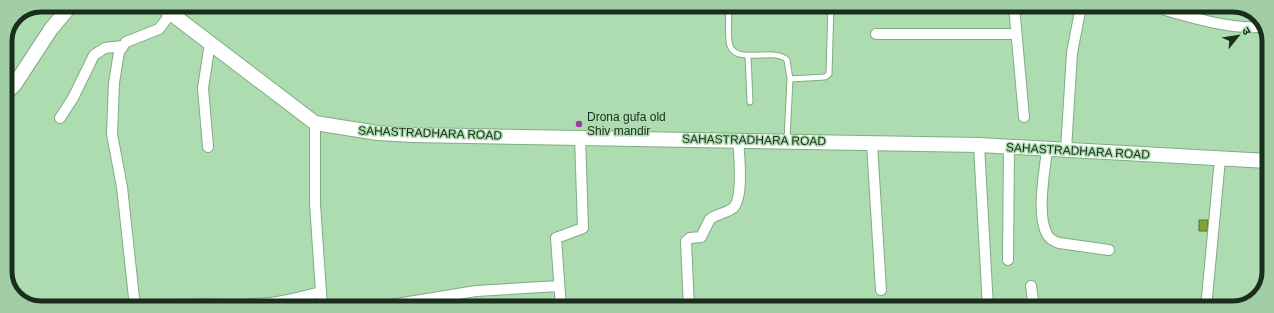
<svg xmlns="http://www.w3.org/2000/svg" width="1274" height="313" font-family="Arial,'Noto Sans Devanagari',sans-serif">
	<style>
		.building { fill: #7ea437; stroke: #5b6f3e }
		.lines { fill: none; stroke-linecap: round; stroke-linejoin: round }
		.lane-casing { stroke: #80ac83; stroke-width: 7 }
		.street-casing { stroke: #80ac83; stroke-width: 12 }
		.secondary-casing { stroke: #80ac83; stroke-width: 16 }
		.lane { stroke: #fff; stroke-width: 5 }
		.street { stroke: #fff; stroke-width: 10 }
		.secondary { stroke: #fff; stroke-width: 14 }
		.poi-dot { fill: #9d3aa0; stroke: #aedcb1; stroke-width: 1.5 }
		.labels { text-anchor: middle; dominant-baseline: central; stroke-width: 3; stroke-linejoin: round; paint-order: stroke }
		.poi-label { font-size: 12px; fill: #1b2d1c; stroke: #aedcb1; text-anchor: start }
		.street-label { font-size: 12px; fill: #1b2d1c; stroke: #aedcb1 }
		.rim { fill: none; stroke: #1b2d1c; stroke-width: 5 }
	</style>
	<rect width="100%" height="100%" fill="#aedcb1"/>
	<path class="building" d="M1199,220H1208L1207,231H1199Z"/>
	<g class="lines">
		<g class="lane-casing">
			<path id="lane" d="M729,5C729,15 727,37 730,46C738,65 775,47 787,60L790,79L787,140
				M172,13L183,5
				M748,55L750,102
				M790,79L825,77L829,74L831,5"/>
		</g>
		<g class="street-casing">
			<path id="street" d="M660,6V5
				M1014,6L1024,117
				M1151,6C1181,14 1234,32 1264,26
				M876,34H1015
				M60,118L73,98L94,55L105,48L122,46
				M315,123V204L322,307
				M872,144L881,290
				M979,145L988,308
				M208,147L203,88L210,43
				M1047,149C1045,170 1036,215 1047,234C1049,239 1053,241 1059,243L1109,250
				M1066,150L1072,53L1081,6
				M1008,260L1009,147
				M1031,286L1034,308
				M135,307L122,187L112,134L114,83L119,52L126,42L159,29L171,13
				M145,307C186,301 228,307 270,303C288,301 304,296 321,292
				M378,307L476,291L559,286
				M561,308L556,238L583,228L580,137
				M689,308L686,241L690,238L701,237L710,219C717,214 727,213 733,208C744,198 739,154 738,139
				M1206,308L1220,159"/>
		</g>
		<g class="secondary-casing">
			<path id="secondary" d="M160,5L315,123L378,133L412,135L979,145L1268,161
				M5,94L15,84L51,29L71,5"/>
		</g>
		<use href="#lane" class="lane"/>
		<use href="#street" class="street"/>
		<use href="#secondary" class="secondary"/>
	</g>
	<circle class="poi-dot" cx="579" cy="124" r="4"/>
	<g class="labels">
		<g class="poi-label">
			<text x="587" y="117">Drona gufa old<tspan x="587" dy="14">Shiv mandir</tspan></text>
		</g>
		<g class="street-label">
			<text transform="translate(430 133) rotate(2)">SAHASTRADHARA ROAD</text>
			<text transform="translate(754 140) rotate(1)">SAHASTRADHARA ROAD</text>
			<text transform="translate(1078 151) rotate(3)">SAHASTRADHARA ROAD</text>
		</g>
	</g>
	<path d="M0 0H1274V313H0ZM41 12H1233A29 29 0 0 1 1262 41V272A29 29 0 0 1 1233 301H41A29 29 0 0 1 12 272V41A29 29 0 0 1 41 12Z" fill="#a2cea5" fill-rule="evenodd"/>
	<path class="rim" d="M41 12H1233A29 29 0 0 1 1262 41V272A29 29 0 0 1 1233 301H41A29 29 0 0 1 12 272V41A29 29 0 0 1 41 12Z"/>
	<g transform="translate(1238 36) rotate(60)" stroke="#aedcb1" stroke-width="3" paint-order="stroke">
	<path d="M0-3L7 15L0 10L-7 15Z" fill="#1b2d1c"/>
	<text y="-6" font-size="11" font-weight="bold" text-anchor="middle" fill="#1b2d1c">उ</text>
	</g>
</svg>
